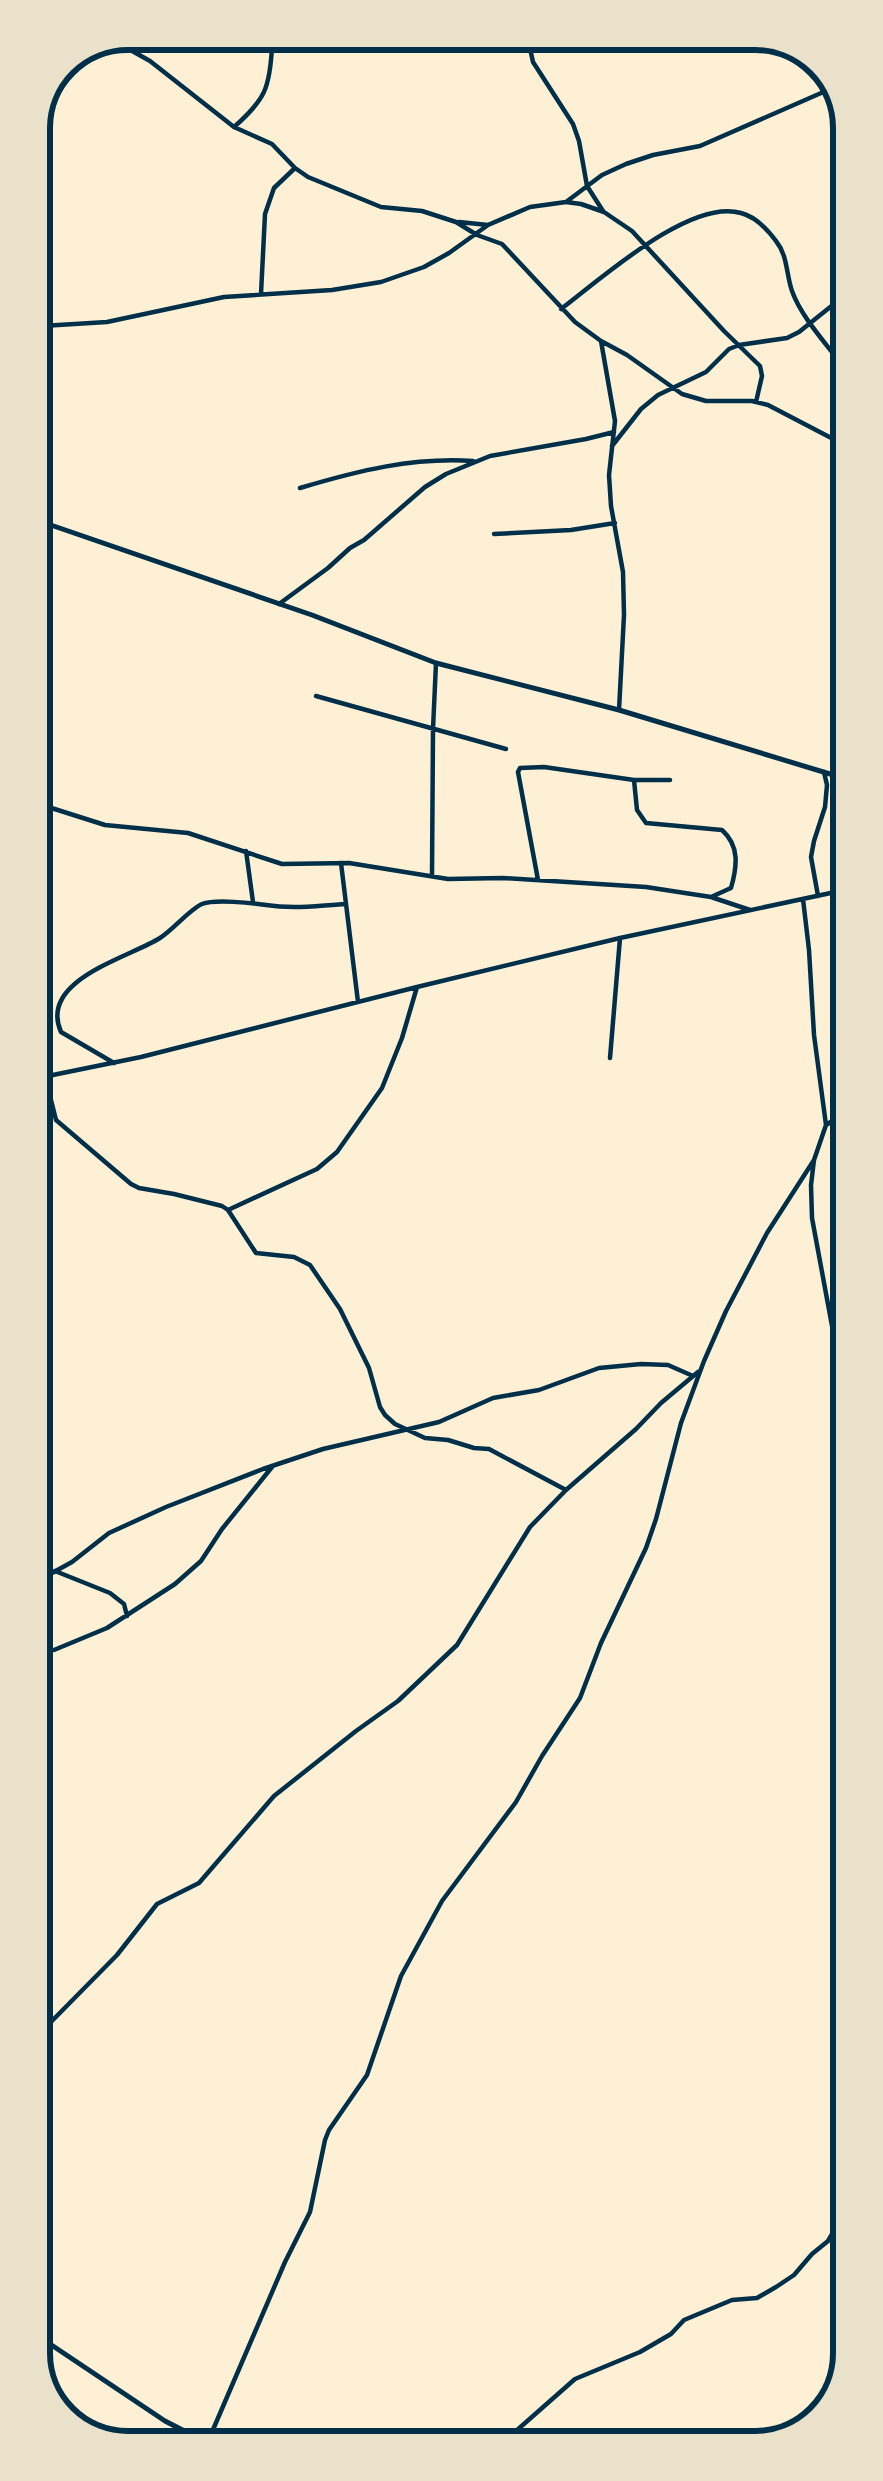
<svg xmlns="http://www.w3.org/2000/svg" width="883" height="2481" font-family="Montserrat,sans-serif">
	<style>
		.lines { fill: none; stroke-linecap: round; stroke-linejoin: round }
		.minor { stroke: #003049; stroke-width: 4.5 }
		.tertiary { stroke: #003049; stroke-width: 5 }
		.rim { fill: none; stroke: #003049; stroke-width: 6 }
	</style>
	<rect width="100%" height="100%" fill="#fdf0d5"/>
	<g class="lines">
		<path class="minor" d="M529,44L533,62L573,124L579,141L587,186L603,211
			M125,47L150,61L234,127L272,144L295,168L308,177L381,207L422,211L456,222L477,235L502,244L575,322L601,341L627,355L682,394L706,401H752L768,405L839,442
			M234,127C265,100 270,88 272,46
			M566,202L602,175L626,164L653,155L700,146L828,90
			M459,222L488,225L530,207L566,202L581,204L604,212L632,231L724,331L760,366L762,376L756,402
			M261,294L265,214L274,188L295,168
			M561,309C601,279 690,198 741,213C756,217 768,230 776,241C788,256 786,274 792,291C801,316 823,340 839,361
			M42,326L107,322L224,297L332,290L381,282L424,267L449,253L488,225
			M601,341L615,421L609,475L611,506L623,572L624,615L619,710
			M612,446L641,409L658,395L706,372L729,349L739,345L787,338L799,332L839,300
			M300,488C357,471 412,457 473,461
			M494,534L571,530L615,523
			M279,604L328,568L350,548L364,540L425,487L446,474L490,456L586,439L614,432
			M316,696L506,749
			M634,780L637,810L646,823L722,830C740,846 737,867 731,888L711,897
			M42,805L105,825L188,833L282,864L349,863L448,879L503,878L646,887L711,897L750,910
			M246,851L253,902
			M341,863L358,1002
			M432,876L433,729L436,663
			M538,880L518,772L520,768L544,767L634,780H670
			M818,896L811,857L814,841L825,807L827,785L824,772
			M803,899L809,950L814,1035L826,1125
			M610,1058L620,938
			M114,1063L61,1032C38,980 128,958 160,938C173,930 190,909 202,904C215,899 252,903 266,905C292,909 319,906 346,904
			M43,1077L141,1057L417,987L620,938L840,891
			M43,1077L48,1088L56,1120L131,1184L139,1188L174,1194L222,1206L228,1210L256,1253L294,1257L310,1265L340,1309L369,1368L380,1407L385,1415L395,1424L425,1438L448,1440L474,1448L489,1449L566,1490
			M840,1116L826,1125L814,1160L811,1185L812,1218L840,1369
			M228,1210L317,1169L337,1152L382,1088L402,1038L417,987
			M55,1571L110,1593L124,1604L127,1616
			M43,1578L72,1562L109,1533L166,1507L263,1469L323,1449L439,1422L493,1398L539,1390L599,1368L641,1364L668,1365L693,1376
			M54,1650L107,1628L175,1584L201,1561L222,1529L272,1467
			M44,2029L117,1955L157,1904L199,1883L274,1796L356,1731L398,1701L457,1645L530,1527L566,1490L636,1429L661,1403L698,1372
			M508,2438L575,2379L640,2352L671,2334L684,2320L732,2300L757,2298L776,2287L794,2275L812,2254L828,2241L842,2217
			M209,2439L285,2262L310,2212L325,2140L329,2130L367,2075L401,1976L442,1901L516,1802L542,1756L580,1698L601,1643L646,1548L656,1519L681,1423L704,1361L726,1311L767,1233L814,1160"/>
		<path class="tertiary" d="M42,522L312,615L436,663L619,710L840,777
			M44,2340L165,2421L200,2439"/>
	</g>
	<path d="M0 0H883V2481H0ZM128 50H755A78 78 0 0 1 833 128V2353A78 78 0 0 1 755 2431H128A78 78 0 0 1 50 2353V128A78 78 0 0 1 128 50Z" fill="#e9e1ca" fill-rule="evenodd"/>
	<path class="rim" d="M128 50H755A78 78 0 0 1 833 128V2353A78 78 0 0 1 755 2431H128A78 78 0 0 1 50 2353V128A78 78 0 0 1 128 50Z"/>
</svg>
